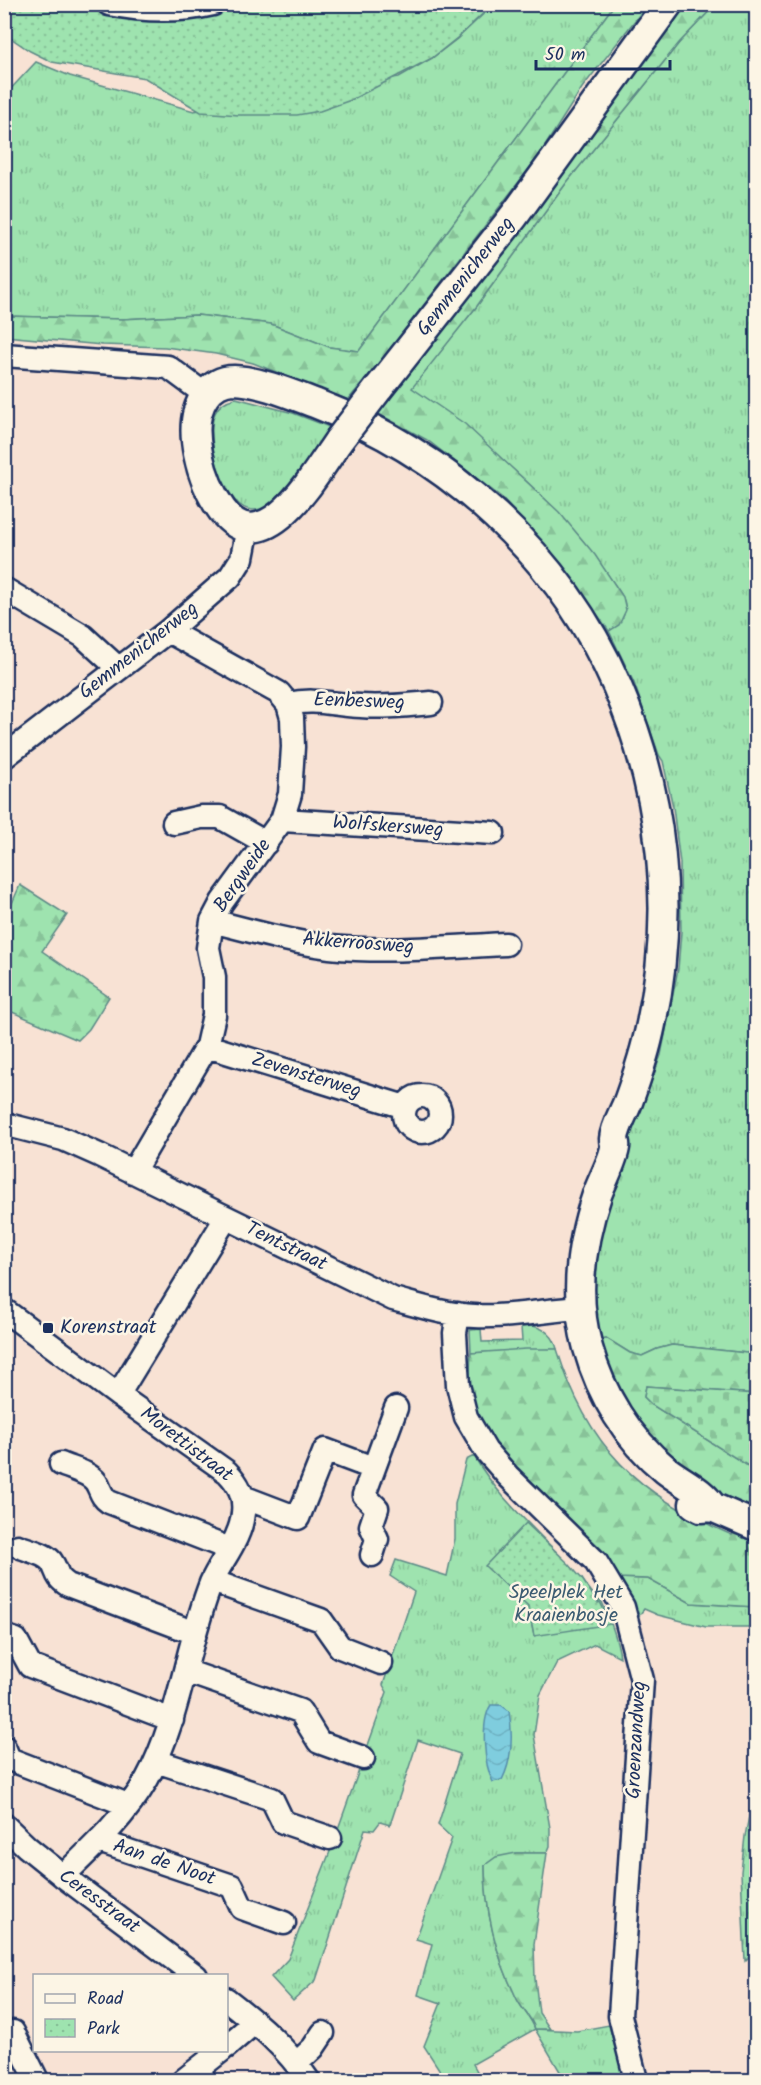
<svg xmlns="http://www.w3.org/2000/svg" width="761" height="2085" font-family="Kalam,sans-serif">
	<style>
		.grass { fill: url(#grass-tufts); stroke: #5c8986; stroke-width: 1.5; fill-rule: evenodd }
		.forest { fill: url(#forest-firs); stroke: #5c8986; stroke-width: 1.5 }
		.cemetery { fill: url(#cemetery-stones); stroke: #5c8986; stroke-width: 1.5 }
		.park { fill: url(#park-dots); stroke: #5c8986; stroke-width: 1.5 }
		.water { fill: url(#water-waves); stroke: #578eab; stroke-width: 1.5 }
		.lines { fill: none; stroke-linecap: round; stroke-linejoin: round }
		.minor-casing { stroke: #1b2f5e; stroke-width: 27 }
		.major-casing { stroke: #1b2f5e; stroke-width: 33 }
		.minor { stroke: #fcf5e5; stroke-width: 22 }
		.major { stroke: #fcf5e5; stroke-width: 28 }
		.major-bridge-casing { stroke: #1b2f5e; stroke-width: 33; stroke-linecap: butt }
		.major-bridge { stroke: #fcf5e5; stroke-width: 28 }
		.poi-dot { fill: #1b2f5e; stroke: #fcf5e5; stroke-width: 2 }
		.labels { text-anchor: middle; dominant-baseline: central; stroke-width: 5; stroke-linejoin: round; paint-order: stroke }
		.street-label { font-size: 20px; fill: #1b2f5e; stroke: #fcf5e5 }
		.poi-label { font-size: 20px; fill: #1b2f5e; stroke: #fcf5e5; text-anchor: start }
		.park-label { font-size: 20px; fill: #3c5c72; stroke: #fcf5e5 }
	</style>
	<defs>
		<pattern id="grass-tufts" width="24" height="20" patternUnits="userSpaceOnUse" patternTransform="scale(1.5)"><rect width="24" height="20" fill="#9ee3af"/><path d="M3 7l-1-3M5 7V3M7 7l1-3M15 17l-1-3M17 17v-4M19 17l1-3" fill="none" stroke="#88c399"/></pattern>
		<pattern id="forest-firs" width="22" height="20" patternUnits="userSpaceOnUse" patternTransform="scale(1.5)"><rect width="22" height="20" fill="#9ee3af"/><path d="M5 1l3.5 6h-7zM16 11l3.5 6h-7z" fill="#88c399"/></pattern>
		<pattern id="cemetery-stones" width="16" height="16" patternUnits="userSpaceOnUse" patternTransform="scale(1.5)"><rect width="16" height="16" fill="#9ee3af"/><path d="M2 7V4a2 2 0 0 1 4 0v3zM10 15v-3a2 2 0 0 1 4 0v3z" fill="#88c399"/></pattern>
		<pattern id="park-dots" width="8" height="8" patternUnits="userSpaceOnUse" patternTransform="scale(1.5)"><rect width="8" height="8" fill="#9ee3af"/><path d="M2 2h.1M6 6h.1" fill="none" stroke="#88c399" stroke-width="1.8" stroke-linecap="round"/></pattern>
		<pattern id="water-waves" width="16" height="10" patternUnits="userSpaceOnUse" patternTransform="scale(1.5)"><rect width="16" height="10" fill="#7fcdde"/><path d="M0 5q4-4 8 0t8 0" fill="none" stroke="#6db0c1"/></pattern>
	</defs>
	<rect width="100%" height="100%" fill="#f8e2d4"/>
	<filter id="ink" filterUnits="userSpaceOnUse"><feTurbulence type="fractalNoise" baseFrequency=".0167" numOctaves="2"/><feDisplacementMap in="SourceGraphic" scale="12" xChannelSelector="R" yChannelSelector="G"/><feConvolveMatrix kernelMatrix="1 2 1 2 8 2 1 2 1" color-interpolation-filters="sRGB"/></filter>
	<g filter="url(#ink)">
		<path class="grass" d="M493,5H614L359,351L329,347L271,324L197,315L122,319L5,316L4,96L36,62L70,76L194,111L399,77L432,58L457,39Z
			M715,5H756V1354L672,1345L657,1349L642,1356L630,1353L606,1338L600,1339L592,1301L594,1245L622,1159L661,1055L678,969L681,932L680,863L673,807L663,761L659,755L634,683L609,631C617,626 624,620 625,610C627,599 616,587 610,578C559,499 484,444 411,388L477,306L567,182L679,43Z
			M236,398L293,413L332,428C317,451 290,492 267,506C227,530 203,439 215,413C219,404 227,400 236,398Z
			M533,1326C546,1329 554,1336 557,1349L471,1353L470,1330L481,1329L482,1342L522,1341L521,1327Z
			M474,1456C507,1513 561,1547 598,1601L601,1600C610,1619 617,1636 620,1657L595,1644L557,1662L540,1695L534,1735L550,1828V1846L547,1853H516L485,1865C485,1911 496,1956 516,1997C521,2009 531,2017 535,2029L577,2031L609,2025L624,2080H565L535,2029L473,2064L482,2080H446L424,2046L441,2003L418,1995L432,1944L416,1939L452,1838L438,1825L460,1754L418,1740L390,1825L380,1822L374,1830L365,1829L316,1980L293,2001L271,1977L288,1959L329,1854L387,1692L383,1685L414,1592L390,1576L396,1560L447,1576L455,1539V1504L466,1460ZM582,1579L598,1603L534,1636L528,1606Z
			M616,1578L648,1579L691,1603L756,1607V1627H706L658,1615L644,1609L638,1617Z
			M756,1782V1950L745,1961L741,1872L745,1836Z"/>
		<path class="forest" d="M614,5H647L582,88L538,157L379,363L348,400L253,363L216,354L165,347L102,345L5,336V316L122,319L197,315L271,324L329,347L359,351Z
			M686,5H715L679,43L567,182L477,306L412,388L465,424L559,512L595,555L623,597L626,610L619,625L609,631L563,566L501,497L427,440L377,413L533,211L678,12Z
			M20,885L67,915L42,951L109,997L89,1029L78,1040L5,1009V917H6Z
			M606,1338L630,1353L642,1356L657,1349L672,1345L756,1354V1394L646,1386L644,1397L652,1405L756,1471V1512L740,1505L708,1487L658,1452L632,1412L613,1379L600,1339Z
			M526,1349H557C587,1447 639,1496 732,1535L734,1531L756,1541V1607L691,1603L648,1579L616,1578L484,1433L469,1387L471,1353Z
			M516,1853H547L534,1944L535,1979L539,2013L550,2029H535C532,2017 521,2009 516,1997C496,1956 485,1911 485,1865L496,1857Z"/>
		<path class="cemetery" d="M646,1386L756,1394V1471L652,1405L644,1397Z"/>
		<path class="park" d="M92,4L101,7L117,4L492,5L457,38L432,58L351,100L320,111L297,115H239L201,112L145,78L52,62L30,51L5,34L4,5Z
			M526,1523L569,1564L582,1579L598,1603L600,1602L611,1624L534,1636L528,1606L485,1566Z"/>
		<path class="water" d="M491,1705H501L509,1711C513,1735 513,1758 502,1780L493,1782C484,1765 480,1721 491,1705Z"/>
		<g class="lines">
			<g class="minor-casing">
				<path id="minor" d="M109,4C144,11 179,12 213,4
					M4,355L168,367L206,395
					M4,589L83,636L118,668
					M288,704C316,698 333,705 361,706C384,708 408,705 431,703
					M4,757L168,631L230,577L242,558L248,527
					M282,820L493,833
					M174,823L201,817H220L266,843
					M212,921C251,931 290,942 330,947C388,953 447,947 506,944
					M207,1046L405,1107
					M404 1114a18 18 0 1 1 36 0a18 18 0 1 1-36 0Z
					M4,1124L63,1139L99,1155L393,1299C420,1306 447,1315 475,1316C510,1318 545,1310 581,1308
					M133,1172L207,1046L214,1015V977L208,948L212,921L222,902L282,820L290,794L293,747L292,718L288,704L279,693L168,631
					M4,1310L118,1395L227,1472C239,1484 245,1496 243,1513C241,1539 221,1560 211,1583C186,1647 180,1718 147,1779C126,1816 93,1847 63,1876
					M458,1314L455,1333L457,1369L458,1385L466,1417L486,1451L508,1476L596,1562L623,1607L642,1680L620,2016L636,2080
					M118,1395L226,1218
					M61,1464C72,1469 89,1472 96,1482C101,1490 101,1497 109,1502L230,1549
					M243,1497L298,1518L325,1450L373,1468
					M18,1546C27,1550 44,1553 51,1561C59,1572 54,1576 68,1585L195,1633
					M372,1555L377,1539L371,1526L377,1508L364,1495L396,1408
					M212,1581L321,1620L340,1647L381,1663
					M4,1636L16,1640L30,1666L172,1720
					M185,1671L300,1711L319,1742L363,1758
					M4,1747L9,1759L128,1805
					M156,1761L272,1799L283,1822L330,1838
					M4,1825L27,1847L63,1876L196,1976
					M99,1841L232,1886L242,1908L284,1923
					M226,1999C257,2023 287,2048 308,2080
					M13,2032L37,2080
					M226,2047L255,2022
					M297,2063L313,2048L323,2033
					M184,2080L222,2050"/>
			</g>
			<g class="major-casing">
				<path id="major" d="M378,389L514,216L668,4
					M339,440C317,471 264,567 222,510C202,483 184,426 205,396C212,386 221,380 234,380C260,381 293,395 317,404C449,455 561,556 617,686C663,793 676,910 651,1024C646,1049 638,1074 629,1099C625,1111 615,1126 614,1139C614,1142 616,1144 615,1147C614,1159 601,1183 597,1195C580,1245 574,1298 588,1348C601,1395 628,1439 666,1470C681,1482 703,1491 712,1507
					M694,1504L701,1508L712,1507L756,1526"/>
			</g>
			<use href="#minor" class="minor"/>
			<use href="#major" class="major"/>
			<g class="major-bridge-casing">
				<path id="major-bridge" d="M339,440L378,389"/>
			</g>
			<use href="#major-bridge" class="major-bridge"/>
		</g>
	</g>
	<rect class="poi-dot" x="42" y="1322" width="12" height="12" rx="3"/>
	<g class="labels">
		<g class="street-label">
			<text transform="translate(466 277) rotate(-52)">Gemmenicherweg</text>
			<text transform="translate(139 651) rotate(-38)">Gemmenicherweg</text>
			<text transform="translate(359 702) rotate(2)">Eenbesweg</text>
			<text transform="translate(388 827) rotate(4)">Wolfskersweg</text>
			<text transform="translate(243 876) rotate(-55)">Bergweide</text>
			<text transform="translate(358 944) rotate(4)">Akkerroosweg</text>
			<text transform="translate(306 1076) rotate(17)">Zevensterweg</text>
			<text transform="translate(286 1247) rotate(26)">Tentstraat</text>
			<text transform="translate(186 1445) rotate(37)">Morettistraat</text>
			<text transform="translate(637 1740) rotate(-87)">Groenzandweg</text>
			<text transform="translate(164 1863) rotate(19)">Aan de Noot</text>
			<text transform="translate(99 1902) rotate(36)">Ceresstraat</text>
		</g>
		<g class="poi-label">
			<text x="60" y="1328">Korenstraat</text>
		</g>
		<g class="park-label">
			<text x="566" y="1593">Speelplek Het<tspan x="566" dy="23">Kraaienbosje</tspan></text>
		</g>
	</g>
	<rect width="761" height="2085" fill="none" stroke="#fcf5e5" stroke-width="24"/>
	<rect x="12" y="12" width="737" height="2061" fill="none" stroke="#1b2f5e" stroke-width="2" filter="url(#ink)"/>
	<rect x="33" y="1974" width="195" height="78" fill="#fcf5e5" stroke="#a2a6af" stroke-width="1.5"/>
	<rect x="45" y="1994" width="30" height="9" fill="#fcf5e5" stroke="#a2a6af" stroke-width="1.5"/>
	<text x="87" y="2004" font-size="18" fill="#1b2f5e">Road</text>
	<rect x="45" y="2019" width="30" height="18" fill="url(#park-dots)" stroke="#a2a6af" stroke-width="1.5"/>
	<text x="87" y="2034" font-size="18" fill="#1b2f5e">Park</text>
	<path d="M536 60v9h134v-9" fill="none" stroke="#1b2f5e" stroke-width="3"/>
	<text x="545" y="60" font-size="18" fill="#1b2f5e" stroke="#fcf5e5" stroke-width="4.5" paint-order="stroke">50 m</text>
</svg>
